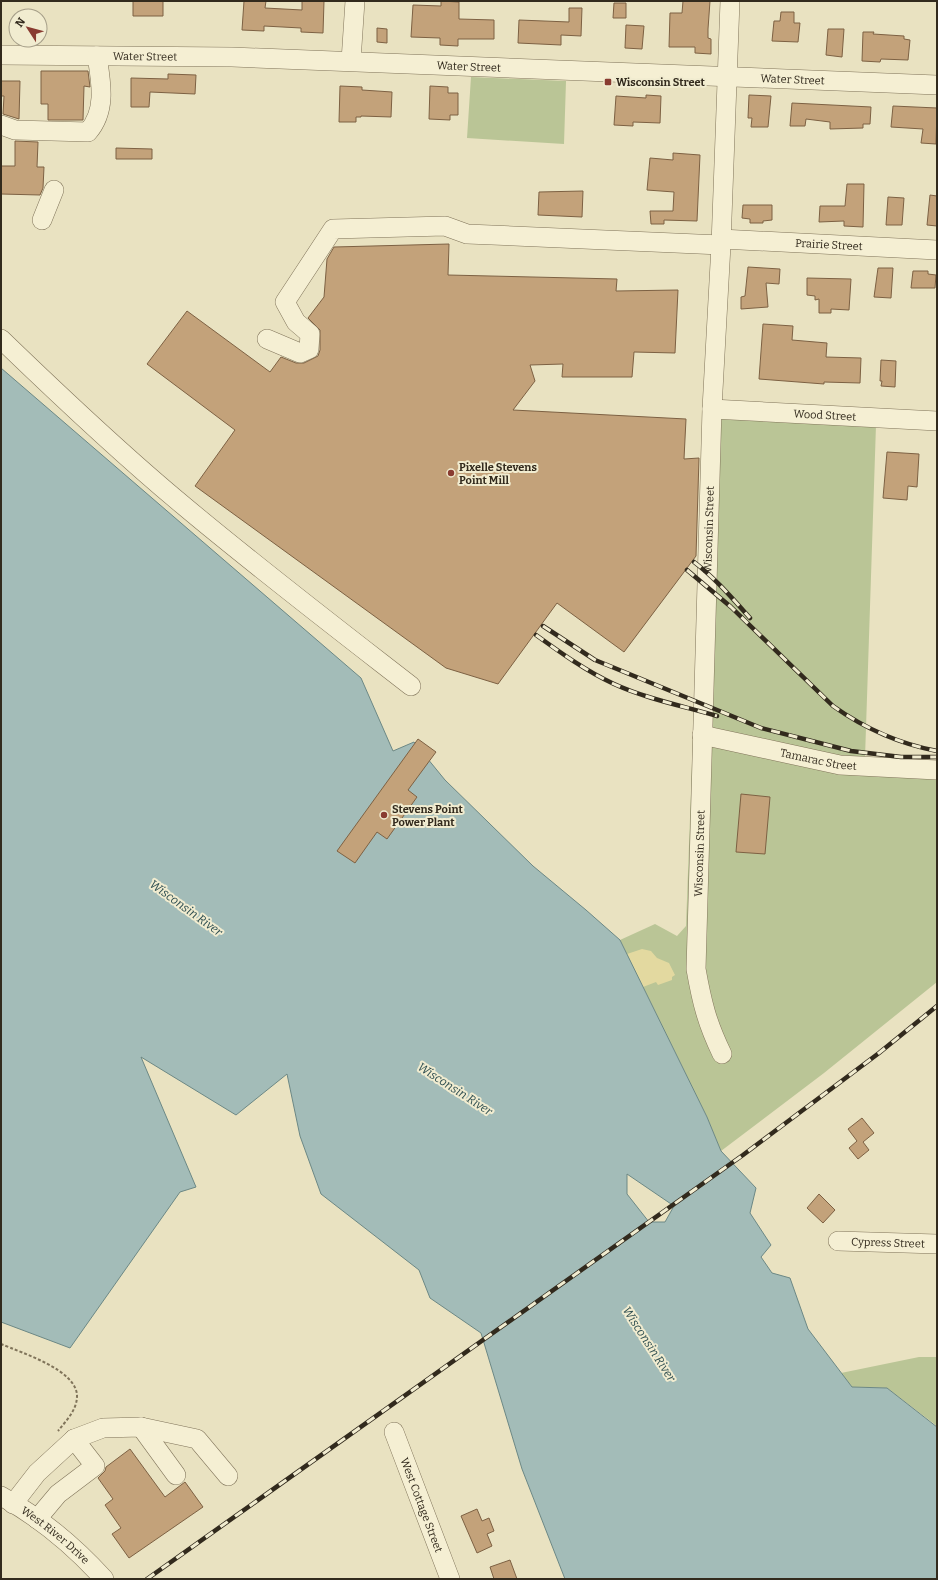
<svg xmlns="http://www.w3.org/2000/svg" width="938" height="1580" font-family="Bitter,serif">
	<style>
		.green { fill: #bac596 }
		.sand { fill: #e3d9a0 }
		.water { fill: #a3bcb8; stroke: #6c8885; fill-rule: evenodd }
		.building { fill: #c3a27a; stroke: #7d6143 }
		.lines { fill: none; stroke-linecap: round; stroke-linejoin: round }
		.minor-casing { stroke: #80745a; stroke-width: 20 }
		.path { stroke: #80745a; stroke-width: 2; stroke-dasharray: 3 2; stroke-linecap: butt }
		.minor { stroke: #f5efd3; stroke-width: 19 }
		.rail-casing { stroke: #322a1d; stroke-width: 4.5 }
		.rail { stroke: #f1ecd0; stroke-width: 3; stroke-dasharray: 9; stroke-linecap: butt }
		.poi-dot { fill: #893b30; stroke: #f1ecd0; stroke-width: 1.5 }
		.labels { text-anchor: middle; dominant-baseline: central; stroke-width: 4; stroke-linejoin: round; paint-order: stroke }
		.street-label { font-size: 11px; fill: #322a1d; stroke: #f1ecd0 }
		.poi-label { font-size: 11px; font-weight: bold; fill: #322a1d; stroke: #f1ecd0; text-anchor: start }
		.water-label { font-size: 12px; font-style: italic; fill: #2e4e50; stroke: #f1ecd0 }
	</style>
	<rect width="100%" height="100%" fill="#e9e2c1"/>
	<path class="green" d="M471,77L566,81L564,144L467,138Z
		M705,411L876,425L865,758L937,762V982L824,1073L721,1151L707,1117L620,940L655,924L677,936L686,926Z
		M919,1357H937V1426L887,1388L852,1387L841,1373Z"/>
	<path class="sand" d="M642,949L651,951L657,958L669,963L675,975L672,977V980L658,985L656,982L643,987L627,954Z"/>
	<path class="water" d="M1,368L361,678L393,751L414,742L445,780L533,866L586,910L620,940L707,1117L721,1151L756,1188L750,1213L771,1245L761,1257L772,1273L790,1278L808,1329L852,1387L887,1388L937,1427V1579H565L522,1469L481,1333L430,1298L419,1270L321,1194L300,1136L287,1074L236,1115L141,1057L196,1187L180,1192L70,1348L1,1322ZM627,1174L674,1206L665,1222H649L627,1194Z"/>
	<path class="building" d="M133,1H163V16H133Z
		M244,1H266L265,8L302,10V1H324L323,33L301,32V28L264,26V31L242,30Z
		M441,1L459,2V19L494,20V39H458V46L440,45V38L411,37L413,5L441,6Z
		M683,1H710L708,29V38L711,39V54L695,53V47H669L670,13H682Z
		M614,3H626V18H613Z
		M569,8H582L581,36L561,35V45L518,43L519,20L569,22Z
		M781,12H794V23H800L798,42L772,41L774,21H780Z
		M626,25L644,26L642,49L625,48Z
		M377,28L387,29V43L377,42Z
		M828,29H844L842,57L826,55Z
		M863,32H874L873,34L904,36V39L910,40L908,60L881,59L880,62L862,61Z
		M41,71H88L90,87L84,86L83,120H48V104H41Z
		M168,74L196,75L195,94L150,92L149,107H131V78L168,79Z
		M1,81H20L19,119L3,114L4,96H1Z
		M340,86L362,87V90L392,92L391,117L361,116V117H356V122H339Z
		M430,86L448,87V93H458V115H450V120L429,119Z
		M646,95L661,96L660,123L633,122V126L614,125L616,96L646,98Z
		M749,95L771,96L768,127H751L752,118H748Z
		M792,103L871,107L870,124H863V128L830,129V122L806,119L805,126H790Z
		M893,106L937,108L936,144L921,143L923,129L891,127Z
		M15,141L38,142L37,167H44L43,188L40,195L1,194V166H15Z
		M116,148L152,149V159H116Z
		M673,153L700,155L697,221L664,220V224H651L650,211H673L674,192L647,190L650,158L673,160Z
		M847,184H864L863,227L844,226V221L819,222L820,206H845Z
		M583,191L582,217L538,215L539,192Z
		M930,195L937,196V226L927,225Z
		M888,197L904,198L902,225H886Z
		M743,205H772V220L763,221V223H750V219L742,218Z
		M449,244L448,275L617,279L616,291L678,290L675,353L634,352L632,377H562L563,364L530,365L535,381L513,410L686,419L684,459L699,458L696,556L624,652L557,603L498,684L446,668L195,486L235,430L147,364L187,311L270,372L281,357L296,363H304L318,356L320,350V330L308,318L324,297L327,259L334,247Z
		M748,267L780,269L779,284L766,283L768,307L741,309V297L745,296Z
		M878,268H893L891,298L874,297Z
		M913,271H928V274L936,275L935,288H911Z
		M807,278L851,279L849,310L831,309V313H819V299L815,300V296L807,295Z
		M763,324L793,326L792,340L827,343L826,357L861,358L860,383L824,382V384L759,379Z
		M881,360L896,361L895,387L881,386L882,381H880Z
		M887,452L919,454L917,487L908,486L907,500L883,498Z
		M418,739L436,752L408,790L417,797L387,839L377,832L355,863L337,851Z
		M741,794L770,797L765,854L736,852Z
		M862,1118L874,1133L863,1142L869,1150L858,1159L849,1148L857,1141L848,1129Z
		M819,1194L835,1210L823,1223L807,1208Z
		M130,1449L165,1497L185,1482L203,1507L129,1558L112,1534L121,1528L105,1505L113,1499L98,1478L105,1471L106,1467Z
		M477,1509L482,1521L489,1518L494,1531L487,1534L492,1546L477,1553L461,1516Z
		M510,1560L517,1579H494L490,1567Z"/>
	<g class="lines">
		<g class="minor-casing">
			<g id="minor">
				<path id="s1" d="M1,55L232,57L937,85"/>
				<path d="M351,61L355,1"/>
				<path d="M1,125L15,130L88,132C107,110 101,82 97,56"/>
				<path d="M42,220L54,190"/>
				<path id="s2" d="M721,239L937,250"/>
				<path d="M1,339C61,397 120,453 184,506C258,568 335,627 411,686"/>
				<path d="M267,339L300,353L309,349L310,334L296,322L285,302L333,229L445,226L467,234L721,245"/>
				<path id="s3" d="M712,409L937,421"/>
				<path id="s4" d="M702,735L840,765L937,770"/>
				<path id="s5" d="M722,1054C707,1023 702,1003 696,969L712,409L721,245L730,1"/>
				<path id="s6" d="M838,1241L937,1244"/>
				<path d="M141,1427L176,1475"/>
				<path id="s7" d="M394,1432L450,1579"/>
				<path id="s8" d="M1,1496C39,1517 75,1547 104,1579"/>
				<path d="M13,1504L37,1473L74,1439L103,1428L141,1427L197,1439L228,1476"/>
				<path d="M37,1519L58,1494L95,1466L74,1439"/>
			</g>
		</g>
		<path class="path" d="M1,1344C22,1353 77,1370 77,1396C77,1410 66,1421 58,1431"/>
		<use href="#minor" class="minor"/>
		<g class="rail-casing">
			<path id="rail" d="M694,562C715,578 732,598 750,618
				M687,570L731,607L833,706C864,728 900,744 937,751
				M543,626L595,660L761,728L851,751L901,757H937
				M536,635C561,653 586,671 614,684C647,699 683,706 717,716
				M147,1579L743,1155L879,1053L937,1006"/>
		</g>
		<use href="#rail" class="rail"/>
	</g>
	<g class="poi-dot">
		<rect x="604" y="78" width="8" height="8" rx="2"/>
		<circle cx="451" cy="473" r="4"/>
		<circle cx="384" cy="815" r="4"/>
	</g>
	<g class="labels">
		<g class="street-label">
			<text stroke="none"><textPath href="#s1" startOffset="144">Water Street</textPath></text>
			<text stroke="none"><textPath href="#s1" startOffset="468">Water Street</textPath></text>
			<text stroke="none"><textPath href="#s1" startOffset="792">Water Street</textPath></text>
			<text stroke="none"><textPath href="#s2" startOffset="108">Prairie Street</textPath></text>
			<text stroke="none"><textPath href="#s3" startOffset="113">Wood Street</textPath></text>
			<text stroke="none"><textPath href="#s5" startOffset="529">Wisconsin Street</textPath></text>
			<text stroke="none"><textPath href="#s4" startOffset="119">Tamarac Street</textPath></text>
			<text stroke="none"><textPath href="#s5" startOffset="205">Wisconsin Street</textPath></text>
			<text stroke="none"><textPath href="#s6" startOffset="50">Cypress Street</textPath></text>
			<text stroke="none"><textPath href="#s7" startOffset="78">West Cottage Street</textPath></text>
			<text stroke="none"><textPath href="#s8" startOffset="67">West River Drive</textPath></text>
		</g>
		<g class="poi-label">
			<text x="616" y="82">Wisconsin Street</text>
			<text x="459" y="467">Pixelle Stevens<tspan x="459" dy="13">Point Mill</tspan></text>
			<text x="392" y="809">Stevens Point<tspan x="392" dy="13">Power Plant</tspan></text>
		</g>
		<g class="water-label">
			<text transform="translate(186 908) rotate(36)">Wisconsin River</text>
			<text transform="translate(455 1089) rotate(33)">Wisconsin River</text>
			<text transform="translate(649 1344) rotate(57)">Wisconsin River</text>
		</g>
	</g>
	<rect width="938" height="1580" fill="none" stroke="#322a1d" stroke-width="4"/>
	<g transform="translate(28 28) rotate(306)"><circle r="19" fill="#f1ecd0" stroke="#a59e88"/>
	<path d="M0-3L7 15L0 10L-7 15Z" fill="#893b30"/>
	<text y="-6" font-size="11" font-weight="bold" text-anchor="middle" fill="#322a1d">N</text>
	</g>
</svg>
